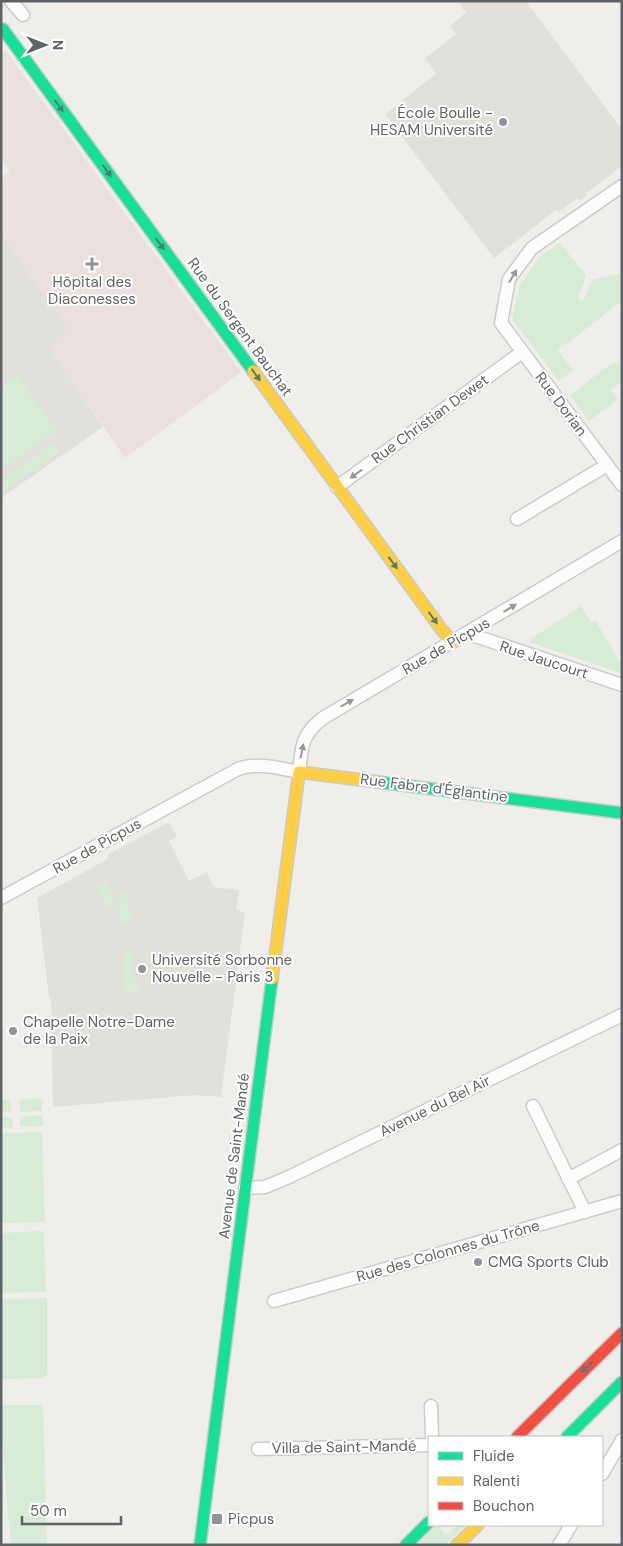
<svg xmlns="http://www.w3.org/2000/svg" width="623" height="1546" font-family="'DM Sans',sans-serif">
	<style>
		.education { fill: #e2e0da }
		.medical { fill: #eae0de }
		.green { fill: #d8ebd6 }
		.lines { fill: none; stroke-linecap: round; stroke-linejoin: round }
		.street-casing { stroke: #cbcccc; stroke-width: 15 }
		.fast-casing { stroke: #cacacb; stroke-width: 14 }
		.slow-casing { stroke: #cacacb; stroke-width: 14 }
		.jam-casing { stroke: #cacacb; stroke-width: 14 }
		.street { stroke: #fdfcfc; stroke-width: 12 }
		.fast { stroke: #16e098; stroke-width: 11 }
		.slow { stroke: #ffcf43; stroke-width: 11 }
		.jam { stroke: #f24e42; stroke-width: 11 }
		.oneway { fill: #507c72 }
		.oneway2 { fill: #96999c }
		.poi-dot { fill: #919496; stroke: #fff; stroke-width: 2 }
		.labels { text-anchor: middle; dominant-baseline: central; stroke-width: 4; stroke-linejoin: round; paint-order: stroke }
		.poi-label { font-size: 15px; fill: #5f6368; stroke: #fff; text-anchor: start }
		.street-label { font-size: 15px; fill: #5f6368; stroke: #fff }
	</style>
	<rect width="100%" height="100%" fill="#efeeea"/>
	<path class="education" d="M458,1H526L622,130V166L586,193L587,195L579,201L578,198L558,212L556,210L494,258L385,114L436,74L425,58L456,34L450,26L466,12Z
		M1,234L70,330L49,347L103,427L1,498Z
		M169,822L177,836L169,841L189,881L207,872L214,887L239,890L236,910L245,912L221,1097L195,1095L53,1107L51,999L49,998L37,898L106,860L109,854Z"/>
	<path class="medical" d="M6,51L241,372L125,458L49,347L70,330L1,234V178L10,171L1,158V55Z"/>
	<path class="green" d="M560,243L586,276L578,298L583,301L592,280L622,273V301L565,345L564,343L557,349L573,370L559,381L512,319L519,287L539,257Z
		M622,359V382L611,390L618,399L589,421L570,395L608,366Z
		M18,376L57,431L1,470V387Z
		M53,443L59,452L1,493V480Z
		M581,606L591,623L595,620L622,665V674L529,642L532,638Z
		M104,883H106C110,890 115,898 114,906L108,910L96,887Z
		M127,891L130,899L126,901L132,920L128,924L121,926C120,916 115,895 127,891Z
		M132,949L134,952C129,967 132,976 140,989L134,993L122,994L124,954Z
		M42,1098V1111L22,1112L20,1109V1100Z
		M1,1100H11V1110L9,1112H1Z
		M42,1115L43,1126L20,1127V1118L22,1116Z
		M1,1117H9L12,1119L13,1127L1,1128Z
		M42,1132L45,1222L1,1223V1133Z
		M44,1231L46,1292L1,1293V1233Z
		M47,1298V1375L44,1378L2,1379L1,1299Z
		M1,1405H42L43,1407L47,1545H11L1,1431Z
		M434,1525H443L440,1528L446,1535L457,1525H466L446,1545H414Z"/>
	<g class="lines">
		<g class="street-casing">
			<path id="street" d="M11,1L23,15
				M622,186L532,248L509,279L501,323L622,485
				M337,487L522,352
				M517,519L607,465
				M466,633L622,685
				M1,898L238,769C257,762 279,768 299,772C302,746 301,735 323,718L622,541
				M533,1106L585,1212
				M568,1179L622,1150
				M245,1188L265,1187L289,1177L622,1015
				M274,1301L622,1201
				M431,1406L432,1437
				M258,1449L429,1445
				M602,1474L622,1440
				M559,1545L571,1525"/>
		</g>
		<g class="fast-casing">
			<path id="fast" d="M1,31L3,29L253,371
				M378,782L622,813
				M567,1437L622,1382
				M200,1545L272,979
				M406,1545L429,1522"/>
		</g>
		<g class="slow-casing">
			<path id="slow" d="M253,371L442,630L453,642
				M272,979L299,772L378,782
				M457,1545L478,1525"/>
		</g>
		<g class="jam-casing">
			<path id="jam" d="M517,1437L622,1333"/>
		</g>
		<use href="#street" class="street"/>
		<use href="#fast" class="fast"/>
		<use href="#slow" class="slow"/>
		<use href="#jam" class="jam"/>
	</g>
	<defs><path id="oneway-solid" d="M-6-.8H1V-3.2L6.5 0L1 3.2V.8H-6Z" transform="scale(1.25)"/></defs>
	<g class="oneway">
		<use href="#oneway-solid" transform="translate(59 106) rotate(54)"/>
		<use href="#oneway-solid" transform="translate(107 171) rotate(54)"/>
		<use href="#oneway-solid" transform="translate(160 244) rotate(54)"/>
		<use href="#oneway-solid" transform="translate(256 375) rotate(54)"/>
		<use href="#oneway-solid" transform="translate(393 563) rotate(54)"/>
		<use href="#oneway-solid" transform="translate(433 618) rotate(54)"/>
		<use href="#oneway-solid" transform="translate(587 1367) rotate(135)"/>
	</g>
	<g class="oneway2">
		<use href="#oneway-solid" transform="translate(513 276) rotate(-60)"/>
		<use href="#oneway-solid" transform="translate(356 474) rotate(144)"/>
		<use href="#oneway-solid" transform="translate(510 608) rotate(-31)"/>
		<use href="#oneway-solid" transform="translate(347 703) rotate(-30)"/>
		<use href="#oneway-solid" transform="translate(302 751) rotate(-79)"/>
	</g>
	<g class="poi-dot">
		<circle cx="503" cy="122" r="5"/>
		<path d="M89.5 256.5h5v5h5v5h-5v5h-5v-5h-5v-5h5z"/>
		<circle cx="142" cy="969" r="5"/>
		<circle cx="13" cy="1031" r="5"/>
		<circle cx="478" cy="1262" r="5"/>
		<rect x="211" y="1513" width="12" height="12" rx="2.5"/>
	</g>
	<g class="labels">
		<g class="poi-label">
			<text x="493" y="113" text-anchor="end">École Boulle -<tspan x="493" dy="17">HESAM Université</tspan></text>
			<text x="92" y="282" text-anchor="middle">Hôpital des<tspan x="92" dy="17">Diaconesses</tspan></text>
			<text x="152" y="960">Université Sorbonne<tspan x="152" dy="17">Nouvelle - Paris 3</tspan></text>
			<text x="23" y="1022">Chapelle Notre-Dame<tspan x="23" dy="17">de la Paix</tspan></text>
			<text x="488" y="1262">CMG Sports Club</text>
			<text x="228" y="1519">Picpus</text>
		</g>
		<g class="street-label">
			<text transform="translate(240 327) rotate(54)">Rue du Sergent Bauchat</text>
			<text transform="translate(561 404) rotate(53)">Rue Dorian</text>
			<text transform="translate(430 419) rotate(-36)">Rue Christian Dewet</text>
			<text transform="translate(446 646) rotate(-30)">Rue de Picpus</text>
			<text transform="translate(544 660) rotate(18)">Rue Jaucourt</text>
			<text transform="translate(434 788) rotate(7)">Rue Fabre d'Églantine</text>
			<text transform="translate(97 846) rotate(-29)">Rue de Picpus</text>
			<text transform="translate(435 1106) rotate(-26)">Avenue du Bel Air</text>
			<text transform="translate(234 1156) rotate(-83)">Avenue de Saint-Mandé</text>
			<text transform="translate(448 1251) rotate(-16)">Rue des Colonnes du Trône</text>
			<text transform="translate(344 1447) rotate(-1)">Villa de Saint-Mandé</text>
		</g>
	</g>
	<rect width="623" height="1546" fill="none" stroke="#5f6368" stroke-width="5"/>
	<rect x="428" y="1436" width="175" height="90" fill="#ffffff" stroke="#bfc1c3"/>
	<rect x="438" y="1452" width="25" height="8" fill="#16e098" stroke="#bfc1c3"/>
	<text x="473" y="1461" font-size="15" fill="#5f6368">Fluide</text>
	<rect x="438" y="1477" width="25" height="8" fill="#ffcf43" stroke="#bfc1c3"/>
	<text x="473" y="1486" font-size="15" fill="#5f6368">Ralenti</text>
	<rect x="438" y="1502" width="25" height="8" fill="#f24e42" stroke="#bfc1c3"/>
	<text x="473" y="1511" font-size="15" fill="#5f6368">Bouchon</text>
	<g transform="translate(45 45) rotate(90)" stroke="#ffffff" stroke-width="4" paint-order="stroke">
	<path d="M0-4L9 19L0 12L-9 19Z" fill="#5f6368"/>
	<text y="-8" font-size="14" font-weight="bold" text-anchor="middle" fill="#5f6368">N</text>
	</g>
	<path d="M22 1516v8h99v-8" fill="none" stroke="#5f6368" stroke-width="2.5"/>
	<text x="30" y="1516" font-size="15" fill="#5f6368" stroke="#ffffff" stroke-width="4" paint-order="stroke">50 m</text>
</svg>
